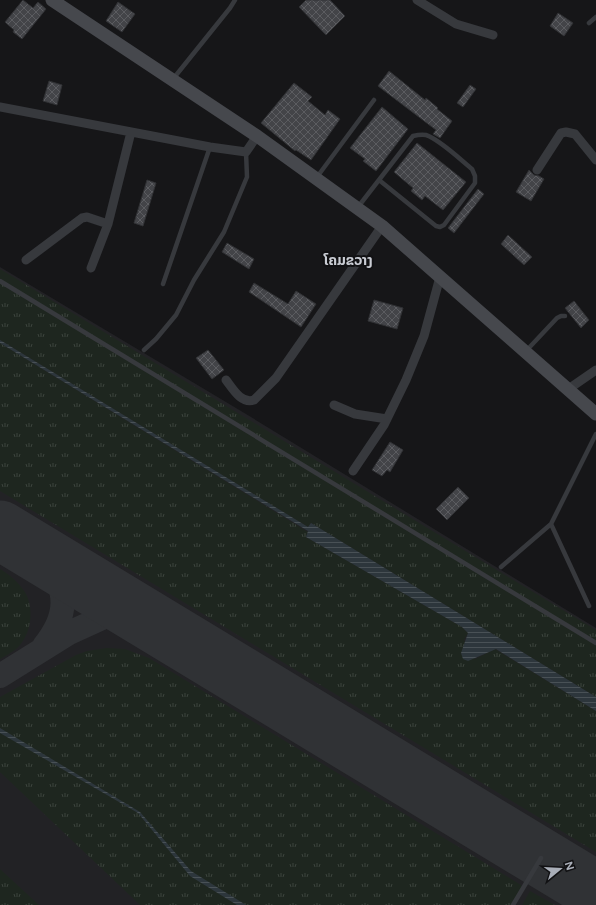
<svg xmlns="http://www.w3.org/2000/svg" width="596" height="905" font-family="Figtree,'Noto Sans Lao',sans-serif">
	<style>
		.built { fill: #222225 }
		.grass { fill: url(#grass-tufts) }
		.water { fill: url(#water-rules) }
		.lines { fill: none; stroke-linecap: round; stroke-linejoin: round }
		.taxiway { stroke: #303235; stroke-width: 24 }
		.runway { stroke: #303235; stroke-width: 59 }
		.building { fill: url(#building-cross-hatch); stroke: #303134 }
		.service { stroke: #37393d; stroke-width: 4.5 }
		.minor { stroke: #37393d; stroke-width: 9 }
		.secondary { stroke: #46484d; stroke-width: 13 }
		.labels { text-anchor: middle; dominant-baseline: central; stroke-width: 4; stroke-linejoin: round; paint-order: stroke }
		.quarter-label { font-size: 14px; font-weight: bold; fill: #cacdd4; stroke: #111113 }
	</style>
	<defs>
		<pattern id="grass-tufts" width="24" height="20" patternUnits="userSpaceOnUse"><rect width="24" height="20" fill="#1e261f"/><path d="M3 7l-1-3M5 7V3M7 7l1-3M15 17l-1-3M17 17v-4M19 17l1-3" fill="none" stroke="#3c433d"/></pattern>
		<pattern id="water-rules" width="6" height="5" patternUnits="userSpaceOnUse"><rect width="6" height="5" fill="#2d363c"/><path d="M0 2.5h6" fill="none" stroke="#495156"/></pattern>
		<pattern id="building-cross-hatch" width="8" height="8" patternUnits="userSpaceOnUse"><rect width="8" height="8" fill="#434448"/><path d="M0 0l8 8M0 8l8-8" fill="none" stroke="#5b5c60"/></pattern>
	</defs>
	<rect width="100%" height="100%" fill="#161618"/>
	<path class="built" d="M0,267L246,414L596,628V905H0Z"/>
	<path class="grass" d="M0,269L596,630V697L311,523L308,527L0,340Z
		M0,343L308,532L306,537L462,627L468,633L464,640L475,659L495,649L596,711V852L0,491Z
		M0,569C9,574 19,583 25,592C34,607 32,631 20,645C15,651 7,655 0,659Z
		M107,648L125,649L149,658L521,885L522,887L511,905H140L0,772V697L76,655L87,651Z
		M0,869L39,905H0Z
		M530,891L555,905H522Z"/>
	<path class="water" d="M0,340L308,527L311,523L596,697V711L496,649L468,661L463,659L461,653L468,633L462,627L306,537L308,531L0,343Z
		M0,728L140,812L191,871L246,905H237L190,876L138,813L0,733Z"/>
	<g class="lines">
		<path class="taxiway" d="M44,646C69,615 67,592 48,559
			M0,676L69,633L126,607"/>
		<path class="runway" d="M0,530L596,891"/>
	</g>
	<path class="building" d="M23,0L33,8L38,2L46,9L22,39L13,32L14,30L5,22Z
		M306,0H330L345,16L326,35L299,7Z
		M118,2L135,14L122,32L106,21Z
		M558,13L573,23L564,36L550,26Z
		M389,71L425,100L426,98L438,108L437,109L452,121L440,138L433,134L436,130L378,86Z
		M49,81L62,85L57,105L43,101Z
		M294,83L312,97L308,101L325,115L328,110L340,119L311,160L296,150L295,151L261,123Z
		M470,85L476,89L463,107L457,103Z
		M382,107L408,129L376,171L363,161L365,159L350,148Z
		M417,143L466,182L443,210L425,196L422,200L411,191L413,188L394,172Z
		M529,170L534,175L539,176L544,179L531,201L516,192Z
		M147,180L156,183L143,226L134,223Z
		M478,189L484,194L454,233L448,228Z
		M508,235L532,257L524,265L501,244Z
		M227,243L254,259L249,269L222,252Z
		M254,283L288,304L296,291L316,304L301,327L249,292Z
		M374,300L403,308L397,329L368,321Z
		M574,301L589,320L581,328L565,308Z
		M208,350L224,370L212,379L196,358Z
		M390,442L403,450L390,472L387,470L382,476L372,470Z
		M458,487L469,498L447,520L436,509Z"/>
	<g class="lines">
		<path class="service" d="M589,23L596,17
			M173,79L230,8L235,0
			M317,177L374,100
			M358,207L413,136C417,135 421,134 426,135C439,139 461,160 472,169L475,176V183L444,225L440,227L436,226L379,180
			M0,281L596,643
			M163,284L210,147
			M144,350L156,339L176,315L194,280L224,232L247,177L246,152
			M526,351L557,318L561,316H565
			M551,524L596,434
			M501,567L551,524L589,606
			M513,905L541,858"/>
		<path class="minor" d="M417,0L456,24L493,35
			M0,107L210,147L246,152L257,136
			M537,170L561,133L566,132L575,134L596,160
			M26,260L82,218L87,217L108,224
			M91,268L108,224L131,132
			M226,380C233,389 241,404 254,400L276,378L382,226
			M567,390L596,370
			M334,405L355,414L387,419
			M353,471L384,425L406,380L424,336L440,277"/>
		<path class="secondary" d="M52,0L257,136L382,226L596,414"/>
	</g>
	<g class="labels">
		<g class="quarter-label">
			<text x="348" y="260">ໂຄມຂວາງ</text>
		</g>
	</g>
	<g transform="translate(560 869) rotate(72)" stroke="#111113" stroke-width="3" paint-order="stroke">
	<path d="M0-3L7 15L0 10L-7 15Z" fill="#a9aeb8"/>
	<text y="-6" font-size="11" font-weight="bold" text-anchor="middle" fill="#a9aeb8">N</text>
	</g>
</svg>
